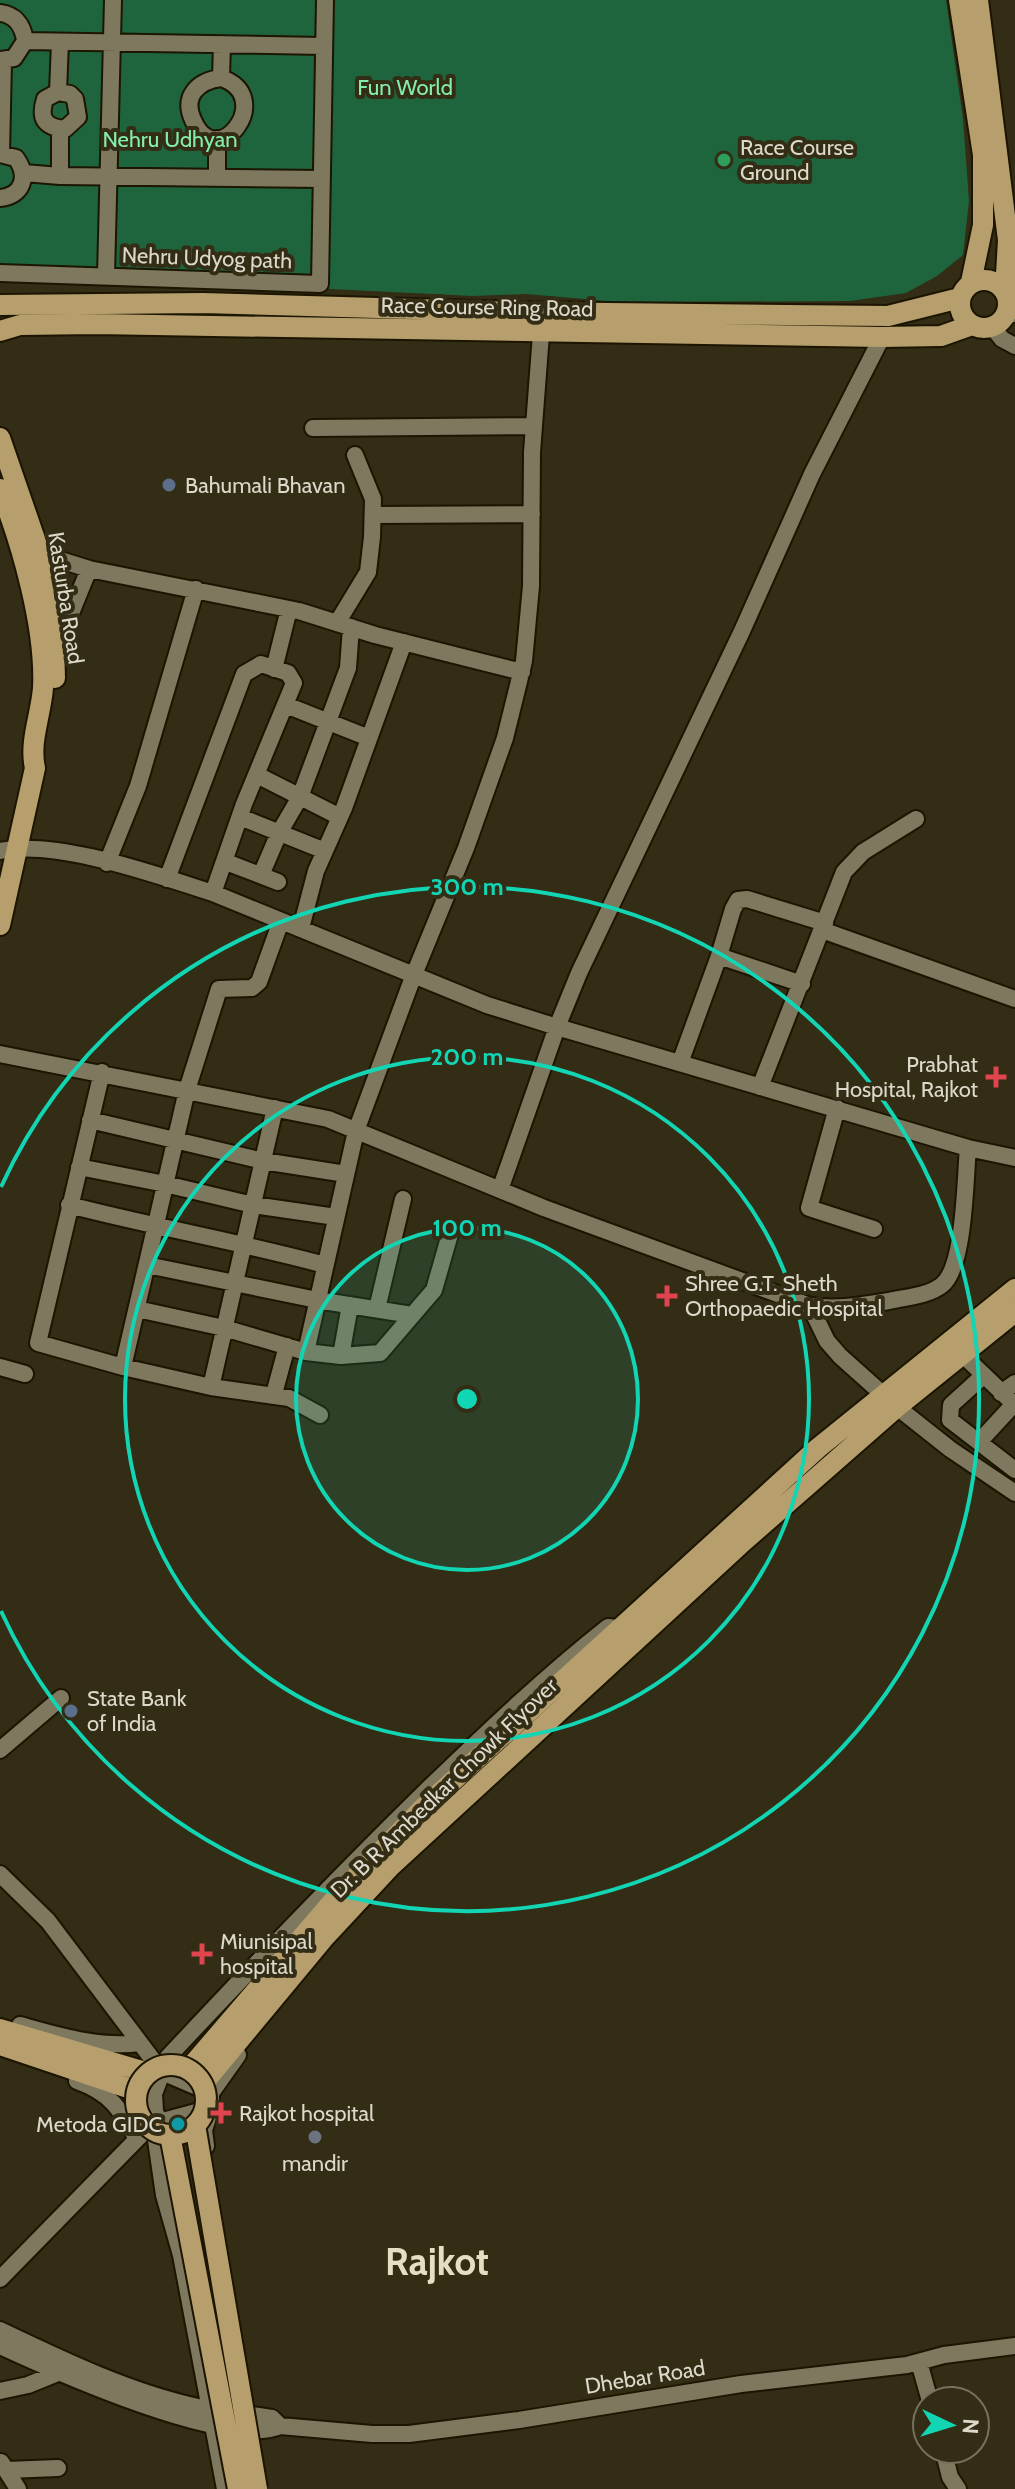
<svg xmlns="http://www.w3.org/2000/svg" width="1015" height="2489" font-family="Cabin,sans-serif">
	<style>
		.green { fill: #1e653e }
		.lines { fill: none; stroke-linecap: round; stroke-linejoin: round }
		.minor-casing { stroke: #1b1501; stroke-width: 20 }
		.major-casing { stroke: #1b1501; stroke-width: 24 }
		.minor { stroke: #7e785e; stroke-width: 16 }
		.major { stroke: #b69e6d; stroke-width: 20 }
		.major-bridge-casing { stroke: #1b1501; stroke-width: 24; stroke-linecap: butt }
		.major-bridge { stroke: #b69e6d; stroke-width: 20 }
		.ring { fill: none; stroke: #12d5b4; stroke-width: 4 }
		.leisure-dot { fill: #2e9e5b; stroke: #332d15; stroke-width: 3 }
		.service-dot { fill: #5c6f8a; stroke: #332d15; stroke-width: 3 }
		.health-dot { fill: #e0444e; stroke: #332d15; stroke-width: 3 }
		.culture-dot { fill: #0f9aa8; stroke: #332d15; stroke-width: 3 }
		.worship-dot { fill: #6b7280; stroke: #332d15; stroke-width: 3 }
		.labels { text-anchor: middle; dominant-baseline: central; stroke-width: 8; stroke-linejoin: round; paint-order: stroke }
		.park-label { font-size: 22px; fill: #84edad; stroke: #332d15 }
		.poi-label { font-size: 22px; fill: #dcd8ca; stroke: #332d15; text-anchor: start }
		.street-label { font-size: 22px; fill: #dcd8ca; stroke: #332d15 }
		.town-label { font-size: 38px; font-weight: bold; fill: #e6dec2; stroke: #332d15 }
		.centre { fill: #12d5b4; stroke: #332d15; stroke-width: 4 }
		.ring-label { font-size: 24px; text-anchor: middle; font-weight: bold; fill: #12d5b4; stroke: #332d15; stroke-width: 8; stroke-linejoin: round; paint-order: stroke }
	</style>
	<rect width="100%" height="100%" fill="#332d15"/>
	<path class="green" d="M0,0H946L963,119L969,201L963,255L937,276L906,293L850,301L619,302L526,294L473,296L0,273Z"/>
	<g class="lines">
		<g class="minor-casing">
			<path id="minor" d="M0,13C16,15 23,26 25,41L14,58L0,60
				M25,41L324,46
				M221,78C198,81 182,96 193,120C217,176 277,96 221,78L222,44
				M58,92L45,99C39,118 44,127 65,129L78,117L75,99L70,94L58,92L60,42
				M60,129V176
				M0,154L16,158C29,176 23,196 0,198
				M1,154L3,61
				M24,173L60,176L322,179
				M217,178V139
				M0,273L320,284L325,0
				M106,276L113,0
				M1007,310L1015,314
				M992,326L1002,339L1015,346
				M313,428L534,426
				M373,515L532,514
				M29,555L38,553L89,569
				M337,623L368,572L372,537L373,499L355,455
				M54,643L67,623L89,569L299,611L375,635L522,672
				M274,669L289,609
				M286,705L369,738
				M257,775L340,817
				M240,817L325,851
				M0,851C57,839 156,875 213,893L487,1005L557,1027L968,1148L1015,1158
				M226,862L278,882
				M107,863L138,786L196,589
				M261,875L279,833L300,797L348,668L351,627
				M167,879L244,674L261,664L288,673L294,683L244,804L213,893
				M301,928L316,871L344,808L404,642
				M822,930L1015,999
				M719,956L802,984
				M0,1054L328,1119L544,1208L810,1306C838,1310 862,1305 889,1301C907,1297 928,1296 942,1285C965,1267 965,1178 968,1148
				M680,1063L719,956L733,909L738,900L747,899L825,923
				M102,1072L38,1343L123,1367L187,1090L219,989L252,988L259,982L281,921
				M760,1087L844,872L863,852L916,819
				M837,1108L809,1208L874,1229
				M90,1120L263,1161L346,1174
				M79,1167L165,1184L253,1205L336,1217
				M500,1190L557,1027L579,973L742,631L812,474L882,337
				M69,1205C154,1227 240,1242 325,1265
				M147,1265L317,1300L412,1315
				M810,1306L827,1341L840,1356L897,1407L950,1449L1015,1493
				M137,1309L224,1328L306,1352L341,1356L380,1353L434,1290L452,1227
				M377,1309L403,1199
				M306,1352L356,1131L413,977L466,848L505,738L524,661L531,586L532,452L542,321
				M962,1354L1015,1405
				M341,1356L350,1305
				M0,1367L25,1374
				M123,1367L211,1387L275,1108
				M983,1376L951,1405L950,1420L1015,1470
				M211,1387L289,1398L320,1415
				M1001,1393L1015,1383
				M274,1394L287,1346
				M979,1442L1014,1404
				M0,1750L61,1698
				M0,1874L48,1921L162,2072L211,2093
				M20,2025C60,2036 98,2048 140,2043
				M77,2081C111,2093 120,2109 137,2139
				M206,2146L204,2130L211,2108V2093L238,2055
				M0,2279L142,2134L159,2122L211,2108
				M0,2330C63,2360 129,2392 198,2407C222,2412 247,2414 272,2418L280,2426
				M0,2346C52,2370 229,2450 280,2426L372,2434H409L519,2420L741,2384L907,2365L944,2355L1015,2346
				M919,2362L930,2401
				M0,2391L28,2385L60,2372
				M943,2449L950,2477L958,2489
				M1,2462L18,2489
				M6,2470L58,2468
				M225,2489L181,2255L164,2195L156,2140L159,2122L155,2111L154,2094L168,2057C254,1965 341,1874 431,1786C488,1731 546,1676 608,1627L616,1628"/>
		</g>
		<g class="major-casing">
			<path id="major" d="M959,0L983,155V225L971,282
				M978,0L1008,240L1005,292
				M960 304a24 24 0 1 1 48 0a24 24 0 1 1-48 0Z
				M0,305L203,303L519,312L888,316L960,298
				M0,331L20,325L96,324L882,337L941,336L972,325
				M0,438L36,542L54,643L55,678
				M0,489C22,544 46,629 43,688C41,715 29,742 35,768L0,925
				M0,2029L149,2073
				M0,2045L137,2091
				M188,2070L333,1901L422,1809L818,1448L1015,1289
				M202,2085L323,1939L390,1867L744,1541L897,1407L1015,1312"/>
		</g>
		<use href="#minor" class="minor"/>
		<use href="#major" class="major"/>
		<g class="major-bridge-casing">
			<path id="major-bridge" d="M136 2100a35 35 0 1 1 70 0a35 35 0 1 1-70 0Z
				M195,2125L257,2489
				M170,2135L238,2489"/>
		</g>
		<use href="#major-bridge" class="major-bridge"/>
	</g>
	<circle cx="467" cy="1399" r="171" fill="#12d5b4" fill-opacity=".12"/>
	<g class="ring">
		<circle cx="467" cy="1399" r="171"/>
		<circle cx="467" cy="1399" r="342"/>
		<path d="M1 1187A512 512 0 1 1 1 1611"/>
	</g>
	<circle class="leisure-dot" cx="724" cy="160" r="8"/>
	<g class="service-dot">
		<circle cx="169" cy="485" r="8"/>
		<circle cx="71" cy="1711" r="8"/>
	</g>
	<g class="health-dot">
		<path d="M992 1065h8v8h8v8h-8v8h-8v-8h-8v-8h8z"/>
		<path d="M663 1284h8v8h8v8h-8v8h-8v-8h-8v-8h8z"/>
		<path d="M198 1942h8v8h8v8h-8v8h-8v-8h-8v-8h8z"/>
		<path d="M217 2101h8v8h8v8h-8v8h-8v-8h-8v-8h8z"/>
	</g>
	<circle class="culture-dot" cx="178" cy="2124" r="8"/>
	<circle class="worship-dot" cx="315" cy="2137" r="8"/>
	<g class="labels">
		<g class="park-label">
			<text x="405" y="87">Fun World</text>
			<text x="170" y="139">Nehru Udhyan</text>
		</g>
		<g class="poi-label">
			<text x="740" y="147">Race Course<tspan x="740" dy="25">Ground</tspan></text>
			<text x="185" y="485">Bahumali Bhavan</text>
			<text x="978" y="1064" text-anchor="end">Prabhat<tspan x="978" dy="25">Hospital, Rajkot</tspan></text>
			<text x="685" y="1283">Shree G.T. Sheth<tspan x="685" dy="25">Orthopaedic Hospital</tspan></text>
			<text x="87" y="1698">State Bank<tspan x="87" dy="25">of India</tspan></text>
			<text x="220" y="1941">Miunisipal<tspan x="220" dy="25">hospital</tspan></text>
			<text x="239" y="2113">Rajkot hospital</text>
			<text x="162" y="2124" text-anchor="end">Metoda GIDC</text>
			<text x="315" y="2163" text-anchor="middle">mandir</text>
		</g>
		<g class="street-label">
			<text transform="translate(207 258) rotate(2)">Nehru Udyog path</text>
			<text transform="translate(487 307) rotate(1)">Race Course Ring Road</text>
			<text transform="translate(66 598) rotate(81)">Kasturba Road</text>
			<text transform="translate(444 1788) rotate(-44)">Dr. B R Ambedkar Chowk Flyover</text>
			<text transform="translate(645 2377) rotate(-9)">Dhebar Road</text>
		</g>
		<g class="town-label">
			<text x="437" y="2261">Rajkot</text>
		</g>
	</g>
	<circle cx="467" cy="1399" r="12" class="centre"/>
	<g class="ring-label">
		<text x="467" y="895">300 m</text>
		<text x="467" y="1065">200 m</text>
		<text x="467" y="1236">100 m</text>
	</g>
	<g transform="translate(951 2425) rotate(94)"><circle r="38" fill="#332d15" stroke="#77715d" stroke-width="2"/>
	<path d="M0-6L14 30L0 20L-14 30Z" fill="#12d5b4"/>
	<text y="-12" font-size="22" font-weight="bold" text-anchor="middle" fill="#dcd8ca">N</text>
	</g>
</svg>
